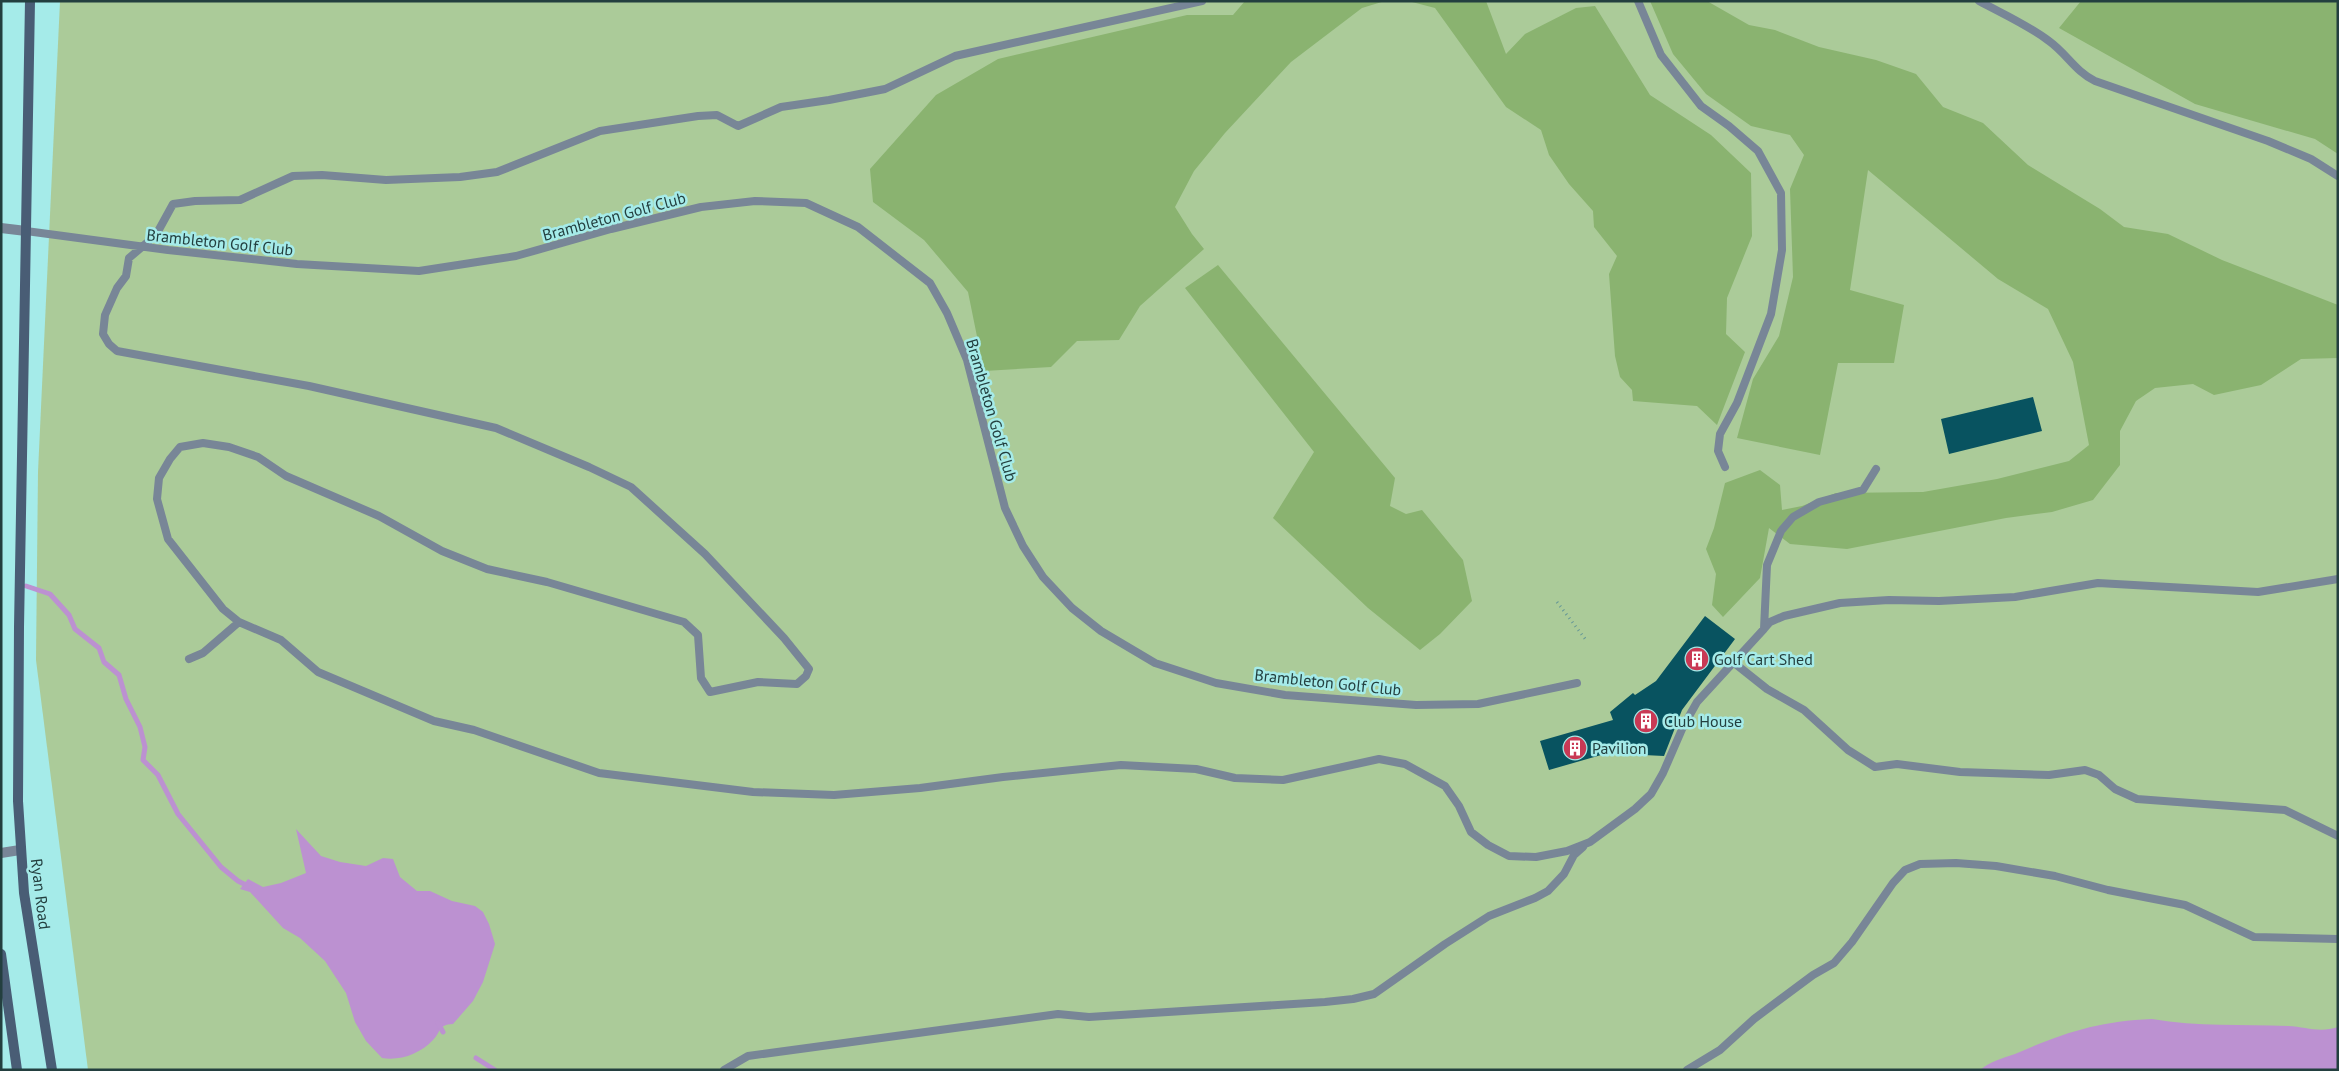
<svg xmlns="http://www.w3.org/2000/svg" width="2339" height="1071" font-family="'PT Sans',sans-serif">
	<style>
		.green { fill: #abcb99 }
		.forest { fill: #8ab370 }
		.water { fill: #bc91d1 }
		.lines { fill: none; stroke-linecap: round; stroke-linejoin: round }
		.stream { stroke: #bc91d1; stroke-width: 5 }
		.building { fill: #085360 }
		.path { stroke: #659796; stroke-width: 3; stroke-dasharray: 1 4; stroke-linecap: butt }
		.lane { stroke: #788697; stroke-width: 8 }
		.street { stroke: #788697; stroke-width: 10 }
		.secondary { stroke: #495d75; stroke-width: 10 }
		.labels { text-anchor: middle; dominant-baseline: central; stroke-width: 5; stroke-linejoin: round; paint-order: stroke }
		.street-label { font-size: 16px; fill: #233f3f; stroke: #a5ebe9 }
		.poi-label { font-size: 16px; fill: #233f3f; stroke: #a5ebe9; text-anchor: start }
	</style>
	<rect width="100%" height="100%" fill="#a5ebe9"/>
	<path class="green" d="M60,1H2281L2338,31V1070H88L36,660L38,472Z"/>
	<path class="forest" d="M1245,1H1385L1362,8L1291,62L1225,133L1194,171L1175,207L1192,234L1204,249L1140,306L1119,340L1077,341L1051,367L984,371L968,292L924,240L873,202L870,169L936,95L998,59L1187,15H1233Z
		M1391,1H1486L1506,54L1525,34L1576,8L1595,6L1650,95L1711,135L1751,173L1752,236L1727,298L1726,334L1745,352L1717,425L1697,406L1633,401L1632,390L1620,377L1615,356L1609,274L1617,256L1594,227L1593,211L1569,184L1549,155L1541,130L1506,107L1435,8L1412,2Z
		M1650,1H1707L1749,25L1775,30L1819,47L1876,60L1916,74L1943,107L1983,123L2028,165L2100,209L2124,227L2168,234L2222,260L2338,305V358L2301,359L2261,385L2214,395L2193,384L2155,388L2136,401L2120,431V465L2093,500L2052,512L2006,518L1847,549L1790,544L1769,528L1760,578L1723,617L1712,605L1716,574L1706,549L1714,528L1725,483L1760,470L1780,485L1782,510L1802,506L1836,493L1923,492L1997,479L2069,461L2089,445L2073,362L2048,309L1998,279L1868,170L1850,290L1904,305L1894,363H1838L1820,455L1737,438L1753,379L1779,336L1793,277L1790,189L1804,155L1790,135L1751,126L1706,94L1673,54Z
		M2081,1H2338V154L2315,139L2195,104L2059,28Z
		M1218,265L1395,478L1390,506L1406,514L1422,510L1463,560L1472,601L1440,634L1420,650L1368,608L1273,518L1314,452L1185,288Z"/>
	<path class="water" d="M296,829L321,856L340,862L366,866L383,858L393,859L400,877L417,891H430L452,901L475,906L483,912L489,924L495,944L483,982L473,1001L453,1024C437,1025 442,1031 433,1040C420,1054 400,1061 382,1058L366,1041L355,1022L346,993L325,961L300,938L283,928L250,892L240,889L248,879L263,887L281,883L306,873Z
		M2152,1019C2198,1027 2242,1024 2288,1026C2306,1027 2320,1033 2338,1027V1070H1980C1989,1062 2003,1058 2015,1054C2063,1033 2099,1021 2152,1019Z"/>
	<g class="lines">
		<path class="stream" d="M26,586L50,594L69,615L75,629L99,648L104,662L119,675L126,699L140,727L145,747L143,760L158,775L178,814L221,867L238,881L250,887
			M438,1023L443,1032
			M476,1058L495,1070"/>
	</g>
	<path class="building" d="M2033,397L2042,431L1949,454L1941,419Z
		M1705,616L1735,639L1682,710L1664,756L1623,754L1622,749L1549,770L1540,741L1613,720L1610,712L1633,693L1635,695L1656,681Z"/>
	<g class="lines">
		<path class="path" d="M1557,602L1586,640"/>
		<path class="lane" d="M1638,1L1661,55L1701,106L1729,126L1758,151L1781,193L1782,250L1771,314L1737,403L1720,434L1718,451L1725,467
			M1979,1C2003,14 2028,25 2049,41C2067,54 2075,71 2095,81L2268,141L2311,159L2338,176
			M26,231L168,250L297,264L419,271L516,256L611,229L701,207L755,201L806,203L858,227L930,283L947,313L967,360L1005,508L1023,546L1043,577L1072,608L1101,631L1155,663L1216,683L1285,695L1416,705L1478,704L1577,683
			M239,622L281,640L318,672L434,721L474,730L599,773L753,792L834,795L920,788L1003,777L1121,765L1196,769L1235,778L1283,780L1379,759L1405,764L1445,786L1459,806L1471,832L1488,845L1509,856L1536,857L1567,851L1590,842L1635,809L1651,794L1663,773L1683,727L1697,702L1764,629L1767,565L1781,531L1793,517L1819,502L1863,490L1876,469
			M1764,629L1770,622L1784,616L1840,603L1889,600L1939,601L2015,597L2098,583L2258,592L2338,579
			M189,659L203,653L239,622L223,609L168,539L157,499L159,478L170,459L180,447L203,443L229,447L258,457L286,476L379,516L442,551L487,569L547,582L684,622L698,635L701,678L710,692L758,682L797,684L806,676L809,669L784,638L705,554L631,487L589,467L496,428L309,386L117,351L109,344L103,334L105,315L117,288L126,276L129,258L156,235L173,204L195,201L240,200L293,176L322,175L386,180L460,177L497,172L600,131L698,116L717,115L738,126L781,107L829,100L885,89L955,56L1202,1
			M1733,662L1767,689L1804,710L1848,750L1875,767L1897,764L1960,772L2049,775L2085,770L2099,775L2115,789L2137,799L2285,810L2338,836
			M724,1070L748,1056L1058,1014L1089,1017L1325,1002L1353,999L1374,994L1445,944L1489,916L1535,898L1548,891L1564,874L1574,855L1583,847
			M1687,1070L1720,1050L1754,1019L1813,975L1834,963L1852,942L1893,883L1905,870L1920,864L1956,863L1996,866L2055,876L2108,890L2185,905L2254,937L2338,939"/>
		<path class="street" d="M1,228L26,231
			M1,853L20,850"/>
		<path class="secondary" d="M30,1L19,627L18,801L24,893L52,1070
			M1,954L17,1070"/>
	</g>
	<defs>
		<g id="building-disc" transform="scale(1.25)"><circle r="9.5" fill="#c93955" stroke="#a5ebe9"/><path d="M-4-6H4V6H1V3H-1V6H-4ZM-2.5-4.3h1.7v1.8h-1.7ZM.8-4.3h1.7v1.8H.8ZM-2.5-1h1.7V.8h-1.7ZM.8-1h1.7V.8H.8Z" fill="#fff"/></g>
	</defs>
	<g fill-rule="evenodd">
		<use href="#building-disc" x="1697" y="659"/>
		<use href="#building-disc" x="1646" y="721"/>
		<use href="#building-disc" x="1575" y="748"/>
	</g>
	<g class="labels">
		<g class="street-label">
			<text transform="translate(614 216) rotate(-15)">Brambleton Golf Club</text>
			<text transform="translate(220 242) rotate(6)">Brambleton Golf Club</text>
			<text transform="translate(992 410) rotate(74)">Brambleton Golf Club</text>
			<text transform="translate(1328 682) rotate(6)">Brambleton Golf Club</text>
			<text transform="translate(41 894) rotate(83)">Ryan Road</text>
		</g>
		<g class="poi-label">
			<text x="1714" y="659">Golf Cart Shed</text>
			<text x="1664" y="721">Club House</text>
			<text x="1592" y="748">Pavilion</text>
		</g>
	</g>
	<rect width="2339" height="1071" fill="none" stroke="#233f3f" stroke-width="5"/>
</svg>
